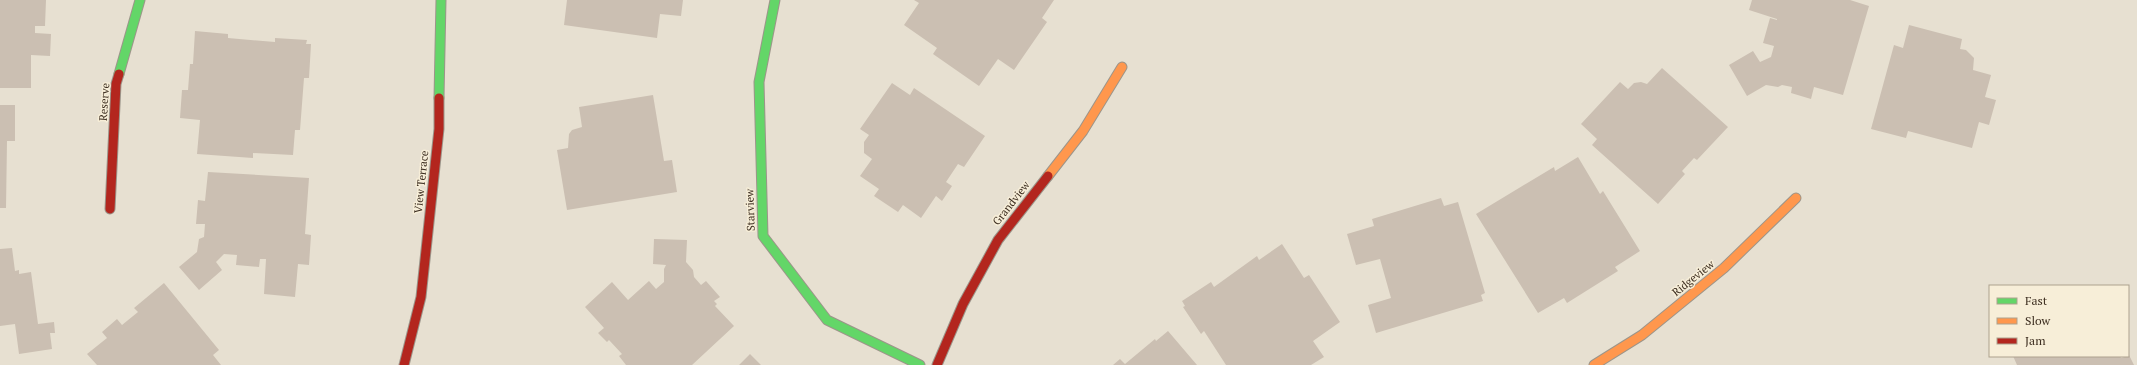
<svg xmlns="http://www.w3.org/2000/svg" width="2137" height="365" font-family="'PT Serif',serif">
	<style>
		.building { fill: #cbbfb2 }
		.lines { fill: none; stroke-linecap: round; stroke-linejoin: round }
		.fast-casing { stroke: #9c958a; stroke-width: 11 }
		.slow-casing { stroke: #9c958a; stroke-width: 11 }
		.jam-casing { stroke: #9c958a; stroke-width: 11 }
		.fast { stroke: #63d668; stroke-width: 9 }
		.slow { stroke: #ff974d; stroke-width: 9 }
		.jam { stroke: #b3261e; stroke-width: 9 }
		.labels { text-anchor: middle; dominant-baseline: central; stroke-width: 3; stroke-linejoin: round; paint-order: stroke }
		.street-label { font-size: 11px; fill: #3d2e20; stroke: #f7eed8 }
	</style>
	<rect width="100%" height="100%" fill="#e7e0d1"/>
	<path class="building" d="M0,0H46L45,26H35V33L51,34L50,56L31,55V88H0Z
		M567,0H683L681,16L660,14L657,38L564,25Z
		M914,0H1054L1042,18L1047,22L1014,70L998,59L979,86L933,54L937,48L904,25L919,3Z
		M1752,0H1850L1869,6L1843,95L1814,87L1811,99L1791,93L1792,87L1782,85L1778,87L1766,85L1747,96L1729,65L1753,51L1760,62L1771,57L1774,46L1763,43L1770,18L1777,20V19L1749,10Z
		M1909,25L1962,39L1960,49L1966,50L1974,58L1973,70L1991,75L1985,97L1996,100L1989,125L1979,122L1972,148L1908,131L1906,138L1871,129L1894,45L1903,48Z
		M195,31L228,34V38L275,42V38L307,40L306,44H311L309,78H304L300,130H295L293,155L253,153V158L197,154L200,120L180,118L182,90H188L190,64H193Z
		M1662,68L1728,127L1697,160L1694,158L1682,171L1685,174L1658,204L1592,145L1597,139L1581,124L1620,82L1628,89L1634,83L1641,82L1647,84Z
		M892,83L910,95L914,88L985,136L964,167L958,164L946,182L952,186L942,201L936,196L921,218L903,205L898,212L874,196L879,189L860,176L872,159L864,153V142L869,135L860,129Z
		M653,95L664,161L672,160L677,192L567,210L557,150L568,148L569,134L572,130L582,127L579,107Z
		M0,105H15V141H7L6,208H0Z
		M1578,157L1600,194L1603,191L1640,251L1615,267L1618,271L1567,303L1564,298L1538,313L1476,214L1554,167L1555,171Z
		M208,172L309,178L305,234L311,235L309,265L298,264L295,297L264,294L266,259H260L259,267L236,265L237,255L224,254L216,262L222,270L199,290L179,267L197,252L199,239L204,237L205,224H196L198,200L205,201Z
		M1441,198L1444,206L1458,202L1485,293L1481,295L1483,301L1376,333L1368,305L1391,298L1380,259L1356,265L1347,234L1374,226L1372,219Z
		M654,239L687,240L686,262L693,270L694,277L701,285L706,281L720,297L714,301L717,304L715,306L734,326L692,365H626L619,356L622,354L609,340L607,342L598,333L604,328L585,307L612,282L628,300L649,281L656,289L664,282V269L666,265L653,264Z
		M1282,244L1304,278L1309,275L1340,322L1313,341L1324,357L1311,365H1226L1204,331L1201,334L1183,307L1185,306L1182,301L1211,282L1214,287L1257,256L1259,260Z
		M12,248L15,271L19,270V274L31,272L38,324L54,322L55,333H50L52,349L19,354L15,324L0,326V249Z
		M164,283L219,350L213,355L221,365H97L87,354L107,338L102,332L117,319L122,325L138,312L134,308Z
		M1168,331L1197,365H1113L1120,359L1125,364L1155,339L1156,341Z
		M2128,353L2134,365H2017L2013,356H2120L2121,358L2128,356Z
		M750,354L761,365H739Z"/>
	<g class="lines">
		<g class="fast-casing">
			<path id="fast" d="M775,0L759,82L763,236L827,320L920,365
				M119,74L140,0
				M439,98L441,0"/>
		</g>
		<g class="slow-casing">
			<path id="slow" d="M1048,176L1083,131L1122,67
				M1594,365L1642,335L1724,268L1796,198"/>
		</g>
		<g class="jam-casing">
			<path id="jam" d="M110,209L116,84L119,74
				M404,365L421,297L439,129V98
				M937,365L963,304L998,240L1048,176"/>
		</g>
		<use href="#fast" class="fast"/>
		<use href="#slow" class="slow"/>
		<use href="#jam" class="jam"/>
	</g>
	<g class="labels">
		<g class="street-label">
			<text transform="translate(104 102) rotate(-86)">Reserve</text>
			<text transform="translate(421 182) rotate(-84)">View Terrace</text>
			<text transform="translate(1011 203) rotate(-52)">Grandview</text>
			<text transform="translate(750 210) rotate(-92)">Starview</text>
			<text transform="translate(1693 278) rotate(-39)">Ridgeview</text>
		</g>
	</g>
	<rect x="1989" y="285" width="140" height="72" fill="#f7eed8" stroke="#ada18e"/>
	<rect x="1997" y="298" width="20" height="6" fill="#63d668" stroke="#ada18e"/>
	<text x="2025" y="305" font-size="12" fill="#3d2e20">Fast</text>
	<rect x="1997" y="318" width="20" height="6" fill="#ff974d" stroke="#ada18e"/>
	<text x="2025" y="325" font-size="12" fill="#3d2e20">Slow</text>
	<rect x="1997" y="338" width="20" height="6" fill="#b3261e" stroke="#ada18e"/>
	<text x="2025" y="345" font-size="12" fill="#3d2e20">Jam</text>
</svg>
